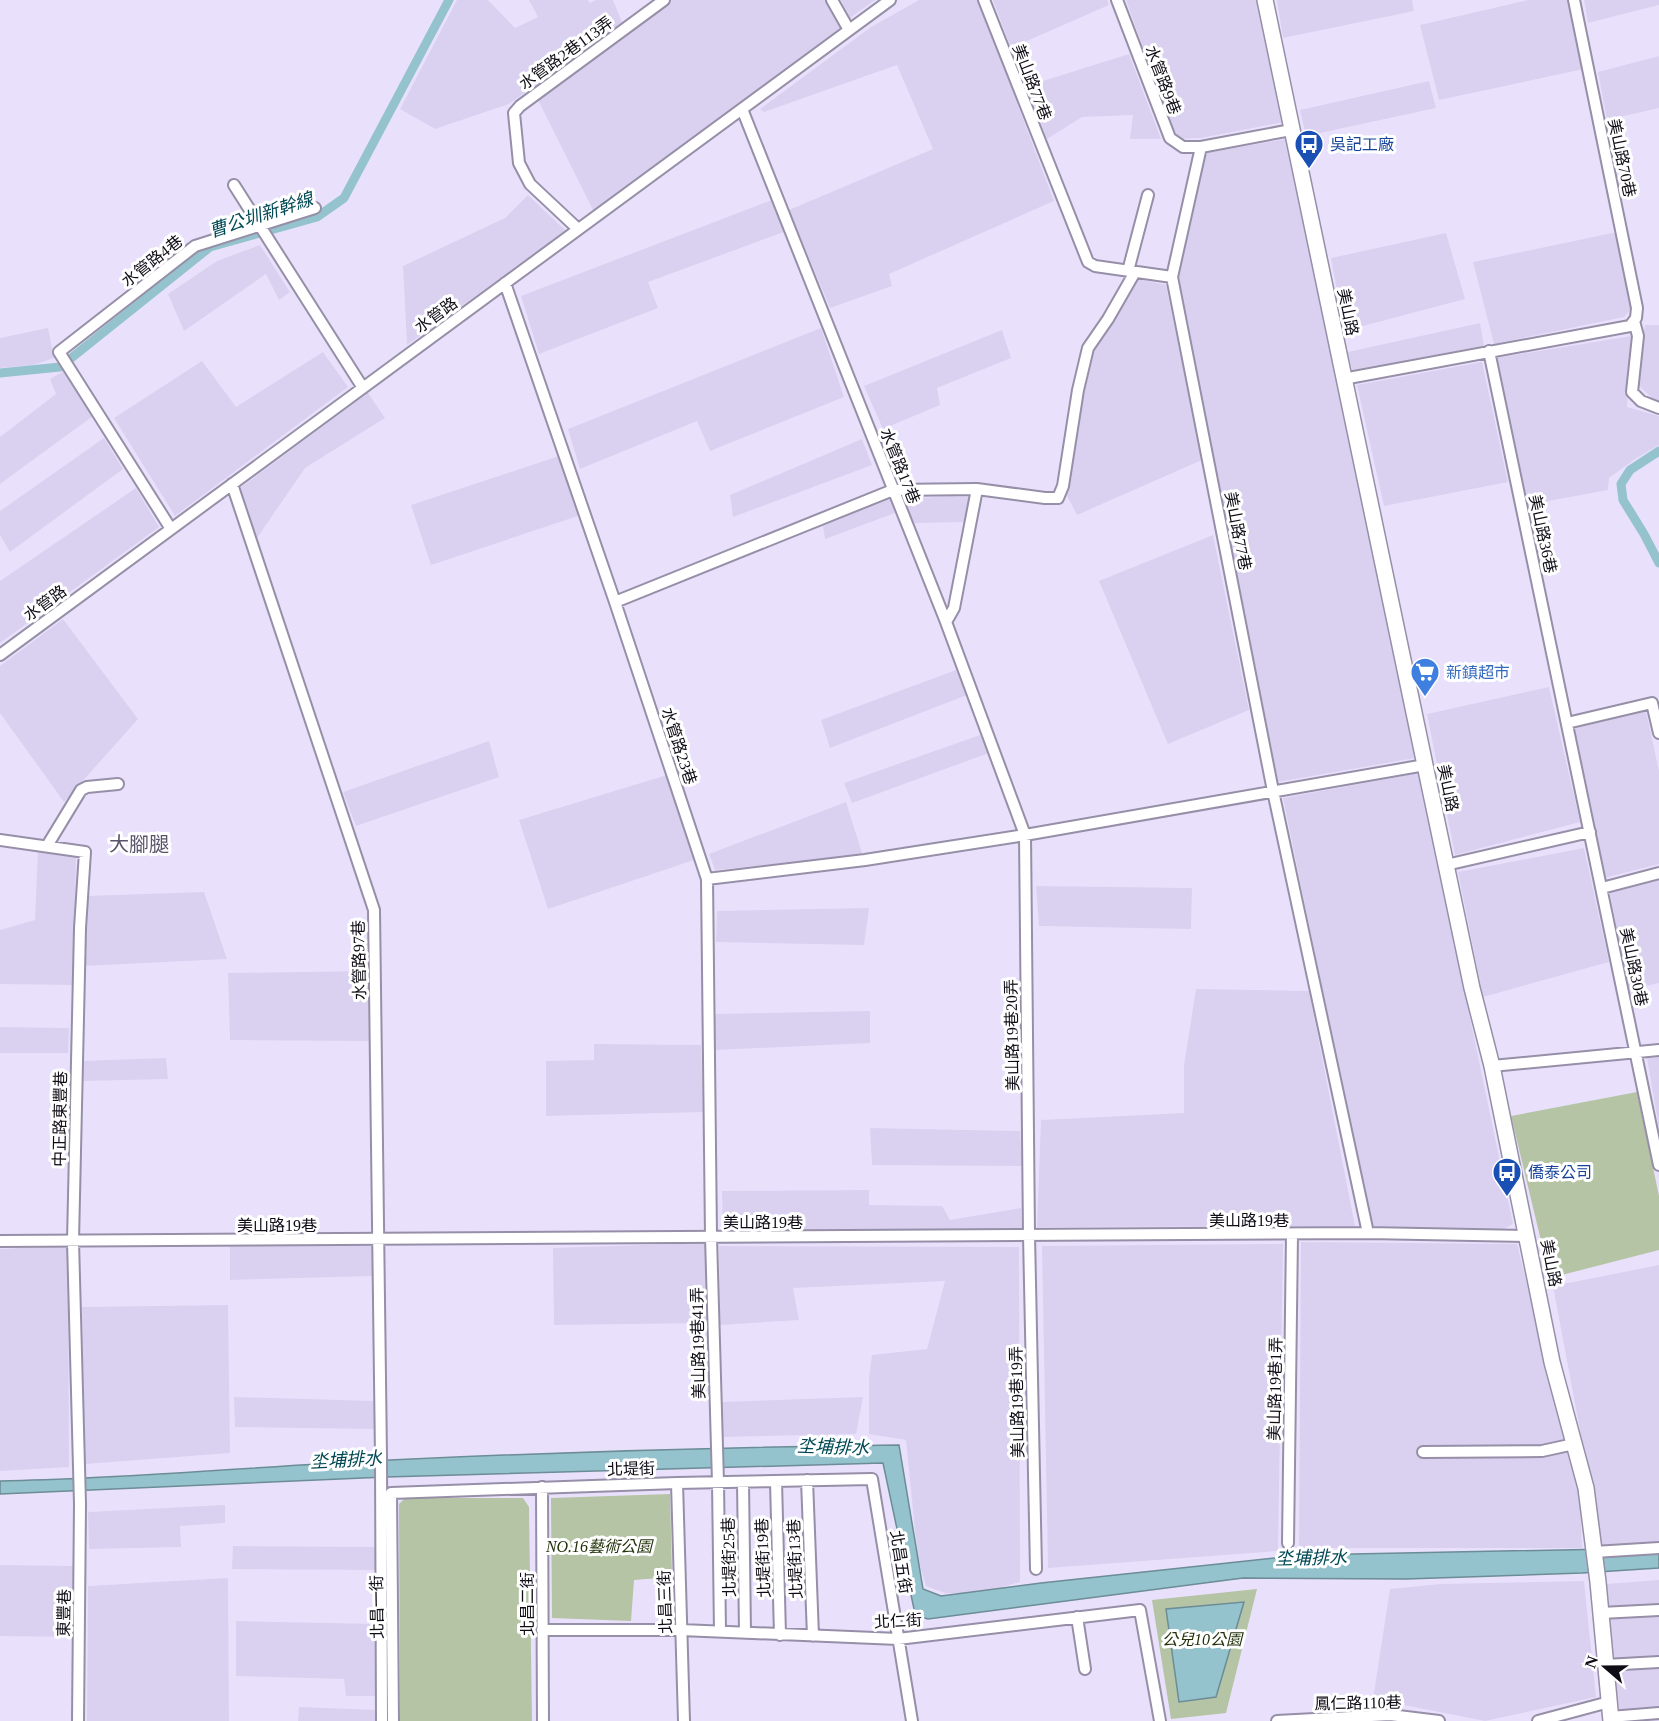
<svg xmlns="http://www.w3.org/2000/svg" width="1659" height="1721" font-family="'Times New Roman','Noto Sans TC',serif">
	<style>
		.built { fill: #dad1f1 }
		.green { fill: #b4c4a4 }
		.water { fill: #94c3cd; stroke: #6c8c96; stroke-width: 1.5 }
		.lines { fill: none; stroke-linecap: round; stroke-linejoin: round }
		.canal { stroke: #94c3cd; stroke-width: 9 }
		.street-casing { stroke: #968fa7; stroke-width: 14 }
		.secondary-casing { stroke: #968fa7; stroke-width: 18 }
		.street { stroke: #fff; stroke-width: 10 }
		.secondary { stroke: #fff; stroke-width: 15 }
		.labels { text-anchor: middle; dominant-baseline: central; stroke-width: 6; stroke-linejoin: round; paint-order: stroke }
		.street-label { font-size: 16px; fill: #0f0c15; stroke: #fff }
		.transit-label { font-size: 16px; fill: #164399; stroke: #fff; text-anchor: start }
		.shop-label { font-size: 16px; fill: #366cbe; stroke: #fff; text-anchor: start }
		.park-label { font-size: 16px; font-style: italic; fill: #1f2f07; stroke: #fff }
		.water-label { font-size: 18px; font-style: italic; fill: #004954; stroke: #fff }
		.quarter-label { font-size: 20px; fill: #5a546a; stroke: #fff }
	</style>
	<rect width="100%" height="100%" fill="#e9e1fc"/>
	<path class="built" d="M457,0H488L515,28L538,17L529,0H588L590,3L596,0H613L622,22L509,104L435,129L400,109Z
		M672,0H825L841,29L594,212L538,100Z
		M841,0H875L850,18Z
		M919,0H978L1054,201L889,274L892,286L830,308L789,210L933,149L897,65L764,112L760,109L871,27Z
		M993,0H1107L1109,5L1011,48Z
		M1126,0H1260L1284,122L1201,138L1178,139L1173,132Z
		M1277,0H1412L1414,11L1283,38Z
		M1528,0H1569L1584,69L1439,100L1420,25Z
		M1584,0H1659V5L1588,23Z
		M1129,54L1161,139H1130L1133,115L1082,117L1047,139L1027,86Z
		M1659,56V108L1607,120L1598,72Z
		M1429,81L1436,108L1306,136L1300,110Z
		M1286,139L1415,758L1278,782L1178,276L1206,153Z
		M528,195L566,231L407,345L403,266L505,218Z
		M772,200L784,232L648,282L658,308L539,354L521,296Z
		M1617,232L1631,309L1624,317L1494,344L1473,262Z
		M1446,233L1465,299L1344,331L1331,258Z
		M260,245L290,292L279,300L266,274L184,331L168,294L217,261Z
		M1138,279L1166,285L1202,460L1077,515L1066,494L1088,363L1093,349Z
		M1480,323L1484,346L1352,370L1348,352Z
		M1645,325H1659V401L1652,398L1635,382Z
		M48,328L54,358L33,365L0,368V338Z
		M821,328L844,397L710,451L697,421L580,469L568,429Z
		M1002,330L1011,358L937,388L940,405L883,429L864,386Z
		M1631,336L1627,407L1659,416V445L1635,459L1609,478L1608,490L1527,505L1496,358Z
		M323,352L348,387L175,516L114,418L202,361L236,407Z
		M1482,362L1508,482L1384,506L1357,385Z
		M64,371L93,416L0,484V437L56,394L50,379Z
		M368,393L385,418L305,468L257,538L240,488Z
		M104,438L123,469L10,552L0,535V511Z
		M862,439L872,465L733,517L730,495Z
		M562,455L581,515L431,565L411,505Z
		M136,488L159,527L0,643V581Z
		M890,496L895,513L825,539L823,526Z
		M952,496L972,497L966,522L914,523L902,499Z
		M1213,535L1249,710L1168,744L1099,581Z
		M63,619L138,719L64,802L0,713V666Z
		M956,670L967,695L830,748L821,720Z
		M1549,687L1580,822L1455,855L1427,714Z
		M1646,711L1659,771V864L1604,878L1574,728Z
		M980,735L989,753L852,803L844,783Z
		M489,741L499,777L356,826L343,792Z
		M1419,773L1513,1224L1502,1230L1371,1226L1283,798Z
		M667,775L697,859L548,909L519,820Z
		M846,802L863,856L715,870L709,854Z
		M1584,848L1609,962L1483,997L1458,872Z
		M38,850L76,857L74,985L0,984V930L35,920Z
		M1659,879V983L1629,990L1610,893Z
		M1036,886L1192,888L1191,929L1039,926Z
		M204,892L227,959L83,966L86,896Z
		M869,908L864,945L716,942L717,911Z
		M368,971L369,1041L230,1040L228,973Z
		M1196,989L1309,991L1355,1226L1037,1227L1041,1120L1184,1113V1065Z
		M870,1011V1043L715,1050V1014Z
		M0,1027L69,1028L68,1053H0Z
		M594,1044L701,1045L703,1112L546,1116V1061L594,1060Z
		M1659,1057V1128L1647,1058Z
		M166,1058L168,1079L83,1081L82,1061Z
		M870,1128L1020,1131L1022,1166L872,1165Z
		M869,1190V1205L942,1206L950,1220L1021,1208L1022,1231L723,1232L722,1191Z
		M1301,1242L1517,1244L1580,1496L1582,1548H1299Z
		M230,1243L372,1246V1276L230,1280Z
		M706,1243L709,1323L554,1325L553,1248Z
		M1283,1244L1278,1551L1048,1568L1042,1246Z
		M68,1246L69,1467L0,1471V1249Z
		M719,1246L1019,1247L1020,1582L978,1594L945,1593L926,1586L918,1560L906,1440L869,1434V1378L872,1355L927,1349L945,1281L793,1288L799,1320L720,1325Z
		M1659,1265V1547L1603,1553L1553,1286Z
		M228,1305L230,1453L85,1464L82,1307Z
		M234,1397L374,1401L375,1429L235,1427Z
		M863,1397L856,1434L722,1437V1402Z
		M225,1505V1523L180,1526L181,1547L89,1549L88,1512Z
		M233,1546L375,1547L378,1570L232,1569Z
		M0,1565L73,1566L72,1637L0,1636Z
		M228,1578L229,1721H87L88,1586Z
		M1659,1580V1721H1620L1606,1584Z
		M1584,1581L1596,1697L1485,1721L1373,1699L1390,1589L1440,1584Z
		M236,1621L378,1624V1696H346L344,1679L236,1676Z
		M299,1707L378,1710L377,1721H298Z"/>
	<path class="green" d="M1637,1092L1659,1196V1250L1550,1278L1511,1116Z
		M670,1494L672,1577L634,1580L631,1621L552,1618L551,1498Z
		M405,1498H523L529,1507L532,1721H400L399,1504Z
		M1257,1589L1226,1713L1171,1719L1152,1600Z"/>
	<path class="water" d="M899,1445L923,1589L941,1596L1041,1583L1303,1555L1659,1548V1568L1582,1573L1406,1579L1243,1578L928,1619L918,1616L914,1609L883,1463L386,1477L0,1494V1481C130,1479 260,1466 390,1460C560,1452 729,1447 899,1445Z
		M1244,1602L1216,1697L1179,1702L1166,1609Z"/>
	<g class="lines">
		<path class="canal" d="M0,373L60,367L210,247L317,217L344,198L449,0
			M1659,451L1630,470L1621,484L1623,500L1644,534L1659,563"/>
		<g class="street-casing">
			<path id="street" d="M832,0L849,30
				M984,0L1088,262L1095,266L1172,277L1273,791L1368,1233
				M1117,0L1170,138L1183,147H1201
				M742,109L946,622L1025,835L1029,1235L1036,1569
				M234,185L363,388
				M578,229L530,184L519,163L514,113L520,106L664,0
				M1128,271L1148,195
				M1172,277L1201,147L1291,130
				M505,283L615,602L707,879L711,1237L718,1482L720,1632
				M1634,321L1638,336L1632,392L1641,401L1659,408
				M1489,351L1659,1165
				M1343,379L1630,326L1636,318L1637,308L1574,0
				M232,484L374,910L381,1457L382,1721
				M171,529L59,352L195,246L315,208
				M615,602L893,490L977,489L1045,498H1058L1063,486L1078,390L1088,348L1108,319L1135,272
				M946,622L954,608L977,489
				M0,655L890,0
				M1567,723L1652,703L1659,733
				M0,840L85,852L80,928L73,1241L80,1504L78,1721
				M47,846L81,790L87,787L118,784
				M1446,865L1590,832
				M707,879L865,860L1025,835L1425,765
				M1602,888L1659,873
				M1492,1066L1659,1050
				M0,1241L1368,1233L1527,1236
				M1423,1452L1542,1451L1574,1444
				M807,1480L813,1636
				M776,1481L780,1635
				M743,1482L745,1633
				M677,1483L684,1721
				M542,1487L543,1721
				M1288,1543L1292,1235
				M1594,1552L1659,1548
				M1601,1613L1659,1610
				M1077,1617L1085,1669
				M542,1630H681L898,1639L1140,1610L1160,1721
				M1605,1665L1659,1662
				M1610,1717L1659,1713
				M393,1721L391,1493L677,1483L872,1479L912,1721
				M1277,1721L1390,1715L1439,1721
				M1538,1721L1609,1702"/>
		</g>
		<g class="secondary-casing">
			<path id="secondary" d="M1265,0L1425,765L1472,988L1492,1066L1552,1362L1586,1488L1598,1582L1611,1721"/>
		</g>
		<use href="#street" class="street"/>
		<use href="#secondary" class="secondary"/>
	</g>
	<defs>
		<g id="bus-pin" transform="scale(1.5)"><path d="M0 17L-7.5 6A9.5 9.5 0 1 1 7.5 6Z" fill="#1a4fb4" stroke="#fff"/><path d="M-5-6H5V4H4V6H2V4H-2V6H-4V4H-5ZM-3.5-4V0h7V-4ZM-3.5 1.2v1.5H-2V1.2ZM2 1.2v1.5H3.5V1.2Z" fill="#fff"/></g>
		<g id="supermarket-pin" transform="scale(1.5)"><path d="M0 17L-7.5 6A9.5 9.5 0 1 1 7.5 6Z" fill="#3f7fe0" stroke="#fff"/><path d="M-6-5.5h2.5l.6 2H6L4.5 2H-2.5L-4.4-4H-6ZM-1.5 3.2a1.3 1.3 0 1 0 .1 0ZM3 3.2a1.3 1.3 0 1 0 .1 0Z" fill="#fff"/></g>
	</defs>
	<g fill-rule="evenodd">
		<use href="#bus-pin" x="1309" y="144"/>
		<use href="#supermarket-pin" x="1425" y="672"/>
		<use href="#bus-pin" x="1507" y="1172"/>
	</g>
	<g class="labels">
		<g class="street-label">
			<text transform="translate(566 53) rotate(-36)">水管路2巷113弄</text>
			<text transform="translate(1163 80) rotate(69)">水管路9巷</text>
			<text transform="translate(1032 82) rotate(69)">美山路77巷</text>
			<text transform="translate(1622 158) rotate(78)">美山路70巷</text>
			<text transform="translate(152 261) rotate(-38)">水管路4巷</text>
			<text transform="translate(1348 312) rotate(78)">美山路</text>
			<text transform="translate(436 315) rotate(-36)">水管路</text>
			<text transform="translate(900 466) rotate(68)">水管路17巷</text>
			<text transform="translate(1238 531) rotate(79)">美山路77巷</text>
			<text transform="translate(1543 534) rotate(78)">美山路36巷</text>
			<text transform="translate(45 603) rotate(-36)">水管路</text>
			<text transform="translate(679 746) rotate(72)">水管路23巷</text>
			<text transform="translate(1448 788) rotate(78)">美山路</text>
			<text transform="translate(359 960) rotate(-91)">水管路97巷</text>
			<text transform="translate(1634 967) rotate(78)">美山路30巷</text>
			<text transform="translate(1012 1035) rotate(-91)">美山路19巷20弄</text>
			<text transform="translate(60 1119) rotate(-89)">中正路東豐巷</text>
			<text x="1249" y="1220">美山路19巷</text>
			<text x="763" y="1222">美山路19巷</text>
			<text x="277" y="1225">美山路19巷</text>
			<text transform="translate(1551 1263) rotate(79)">美山路</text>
			<text transform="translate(698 1343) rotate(-91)">美山路19巷41弄</text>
			<text transform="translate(1275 1389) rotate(-89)">美山路19巷1弄</text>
			<text transform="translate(1017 1402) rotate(-91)">美山路19巷19弄</text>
			<text transform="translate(631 1469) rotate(-2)">北堤街</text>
			<text transform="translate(729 1557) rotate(-91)">北堤街25巷</text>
			<text transform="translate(763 1558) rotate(-92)">北堤街19巷</text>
			<text transform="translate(795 1559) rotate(-92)">北堤街13巷</text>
			<text transform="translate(901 1562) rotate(81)">北昌五街</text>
			<text transform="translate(665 1602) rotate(-92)">北昌三街</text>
			<text transform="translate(527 1604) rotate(-90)">北昌二街</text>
			<text transform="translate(377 1607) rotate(-91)">北昌一街</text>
			<text transform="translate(64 1613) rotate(-89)">東豐巷</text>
			<text transform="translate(898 1621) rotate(-3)">北仁街</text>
			<text transform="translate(1358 1703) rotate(-1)">鳳仁路110巷</text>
		</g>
		<g class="transit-label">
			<text x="1330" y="144">吳記工廠</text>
			<text x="1528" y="1172">僑泰公司</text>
		</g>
		<g class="shop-label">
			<text x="1446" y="672">新鎮超市</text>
		</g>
		<g class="park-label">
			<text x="599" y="1546">NO.16藝術公園</text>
			<text x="1202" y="1639">公兒10公園</text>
		</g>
		<g class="water-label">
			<text transform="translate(261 215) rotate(-18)">曹公圳新幹線</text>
			<text transform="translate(833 1447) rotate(2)">坔埔排水</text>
			<text transform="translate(346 1460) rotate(-3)">坔埔排水</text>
			<text transform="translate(1311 1558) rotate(-1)">坔埔排水</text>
		</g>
		<g class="quarter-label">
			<text x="139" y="844">大腳腿</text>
		</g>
	</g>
	<g transform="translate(1605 1667) rotate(290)" stroke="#ffffff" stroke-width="4.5" paint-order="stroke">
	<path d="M0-4.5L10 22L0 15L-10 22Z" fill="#0f0c15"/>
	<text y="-9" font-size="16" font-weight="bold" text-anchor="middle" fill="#0f0c15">N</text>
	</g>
</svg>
